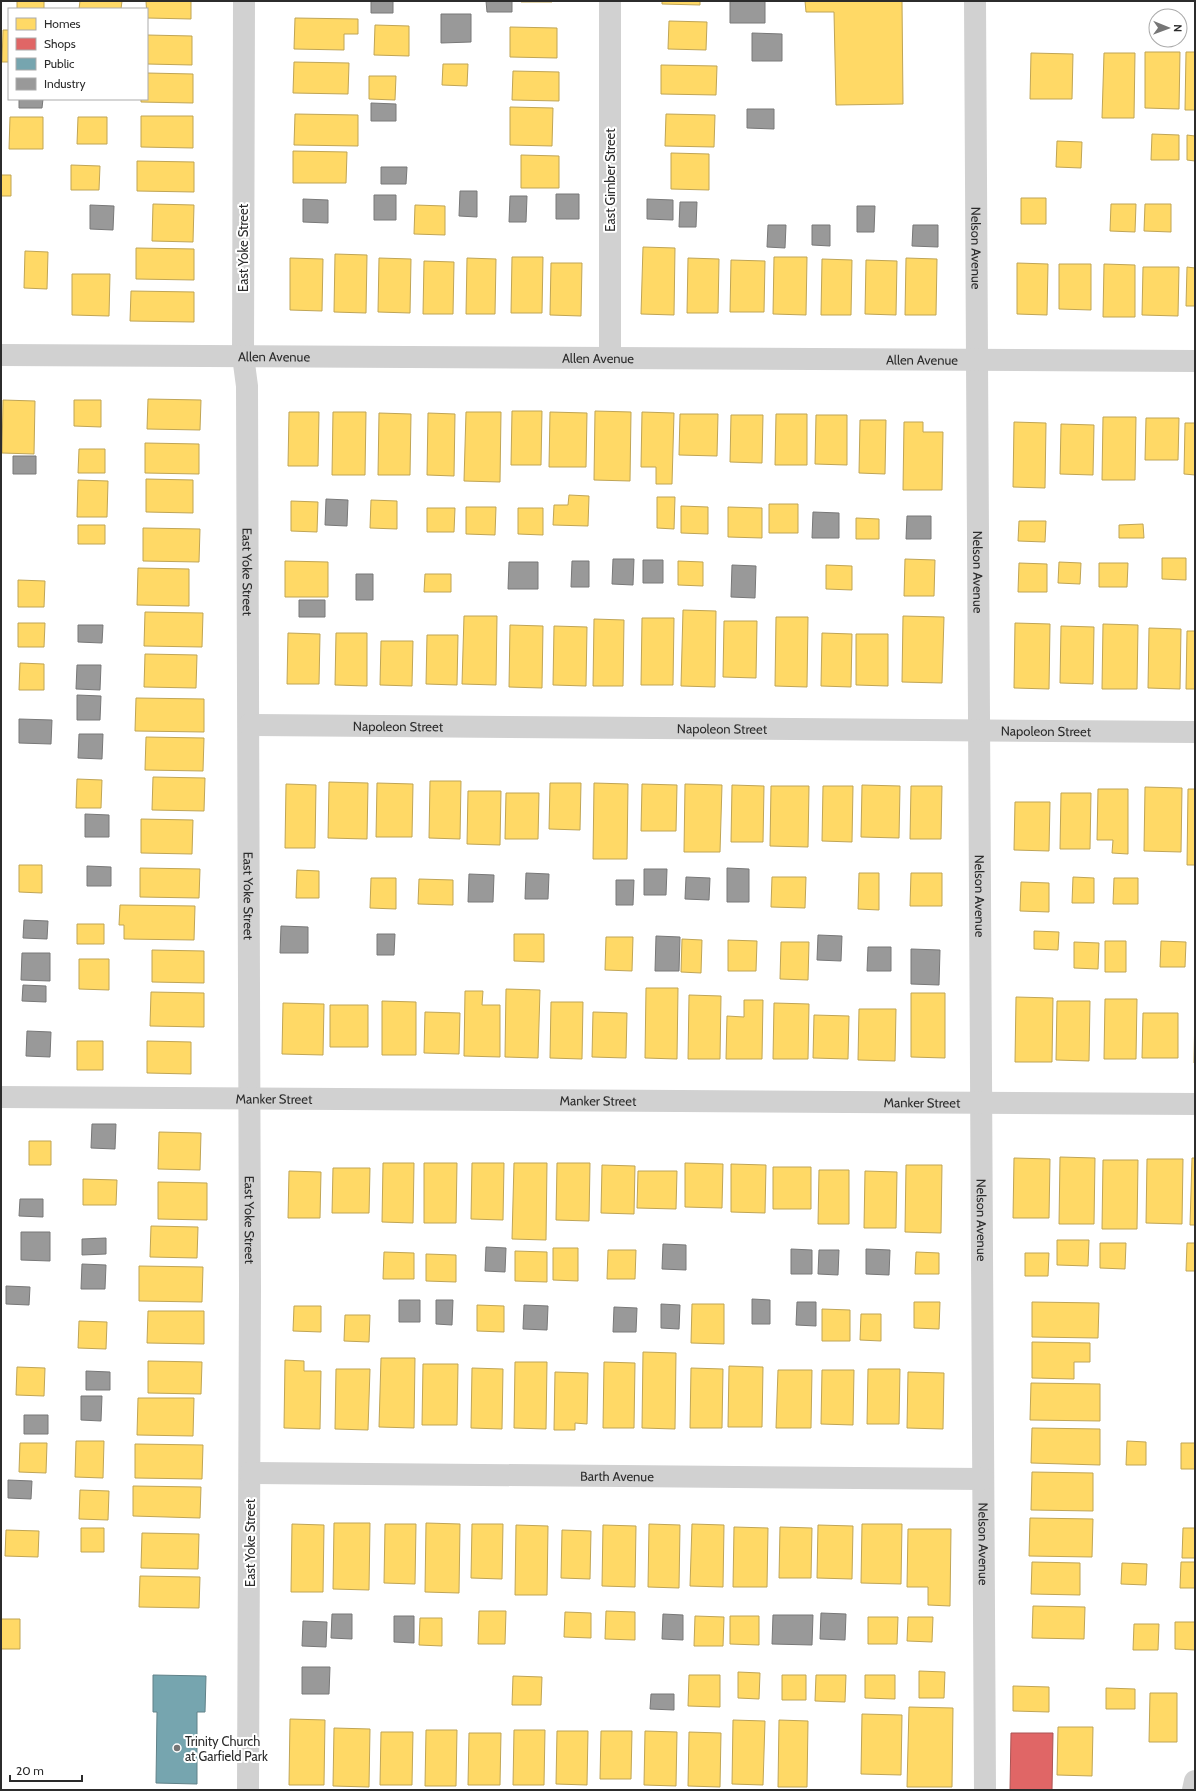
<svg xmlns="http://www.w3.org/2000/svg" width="1196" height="1791" font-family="Cabin,sans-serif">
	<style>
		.homes { fill: #ffd966; stroke: #c0a555 }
		.shops { fill: #e06666; stroke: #a55 }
		.public { fill: #76a5af; stroke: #608188 }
		.industry { fill: #999; stroke: #787878 }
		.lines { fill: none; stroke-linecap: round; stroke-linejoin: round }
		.minor { stroke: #d1d1d1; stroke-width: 22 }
		.poi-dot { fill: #767676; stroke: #fff; stroke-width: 1.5 }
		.labels { text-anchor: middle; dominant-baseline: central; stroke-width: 4; stroke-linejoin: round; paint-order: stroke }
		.street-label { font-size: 13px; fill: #2c2c2c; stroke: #fff }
		.poi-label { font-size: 13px; fill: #2c2c2c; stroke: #fff; text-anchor: start }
	</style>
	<rect width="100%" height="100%" fill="#fff"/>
	<path class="homes" d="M17,1H44V9H17Z
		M80,1H122L121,9H79Z
		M146,1H191V19L147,18Z
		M521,1H552V2H521Z
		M662,1H700V5L662,4Z
		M805,1H902L903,104L836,105L834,12H806Z
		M295,18L358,19V34H344V50L294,49Z
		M669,21L707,22L706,50L668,49Z
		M375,25L409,26V56L374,55Z
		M510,27L557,28V58L510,57Z
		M3,30H9V62H2Z
		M147,35L192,36V65L147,64Z
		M1145,52H1180L1179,109L1145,108Z
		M1186,52H1195V110H1185Z
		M1031,53L1073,54L1072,99H1030Z
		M1104,53H1135L1134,118H1102Z
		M294,62L349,63L348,94L293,93Z
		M443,64H468L467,86L442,85Z
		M661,65L717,66L716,95L661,94Z
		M513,71L559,72V101L512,100Z
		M147,73L193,74V103L141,102V99H147Z
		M369,76H396L395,100L369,99Z
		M510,107L553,108L552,146L510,145Z
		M295,114L358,115V146L294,145Z
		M666,114L715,115L714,147L665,146Z
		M141,116H193V148L141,147Z
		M10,117H43V149H9Z
		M78,117H107V144H77Z
		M1152,134L1179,135V160H1151Z
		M1187,135L1195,136V161L1187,160Z
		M1057,141L1082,142L1081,168L1056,167Z
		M293,151L347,152L346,183H293Z
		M671,153L709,154V190L671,189Z
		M521,155L559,156V188H521Z
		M137,161L194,162V192L137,191Z
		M71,165L100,166L99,190H71Z
		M1,175H11V196H1Z
		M1021,198H1046V224H1021Z
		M153,204L194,205L193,242L152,241Z
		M1111,204H1136L1135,232L1110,231Z
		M1145,204H1171V232L1144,231Z
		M415,205L445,206V235L414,234Z
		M643,247L675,248L674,315L641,314Z
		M136,248L194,249V280L136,279Z
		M25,251L48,252L47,289L24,288Z
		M335,254L367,255L366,313L334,312Z
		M512,257H543L542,313H511Z
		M774,257H807L806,315L773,314Z
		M290,258L323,259L322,311L290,310Z
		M379,258L411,259L410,313L378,312Z
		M467,258L496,259L495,314H466Z
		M688,258L719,259L718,313H687Z
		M906,258L937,259L936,315H905Z
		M822,259L852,260L851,315H821Z
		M731,260L765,261L764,312H730Z
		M866,260L897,261L896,315L865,314Z
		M424,261L454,262L453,314H423Z
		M551,263H582L581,316L550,315Z
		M1017,263L1048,264L1047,315L1017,314Z
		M1059,264H1091V310L1059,309Z
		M1104,264L1135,265V317H1103Z
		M1143,267H1179L1178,316L1142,315Z
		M1187,267L1195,268V306H1186Z
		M72,274H110L109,316L72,315Z
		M131,291L194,292V322L130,321Z
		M148,399L201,400L200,430L147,429Z
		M3,400L35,401L34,454L2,453Z
		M74,400H101V427L74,426Z
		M512,411H542L541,465H511Z
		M595,411L631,412L630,481L594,480Z
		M289,412H319L318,466H288Z
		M333,412H366L365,475H332Z
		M466,412H501L500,482L464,481Z
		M550,412L587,413L586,467H549Z
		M642,412L674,413L672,484H656V467H641Z
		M379,413L411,414L410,475H378Z
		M428,413L455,414L454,476L427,475Z
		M680,414H718L717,456L679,455Z
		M776,414H807V465H775Z
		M731,415H763L762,463L730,462Z
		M816,415H847V465L815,464Z
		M1103,417H1136L1135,480H1102Z
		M1146,418H1179L1178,460H1145Z
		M860,420H886L885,474L859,473Z
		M904,422H923V432H943L942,490H903Z
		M1014,422L1046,423L1045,488L1013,487Z
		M1185,423H1195V475L1184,474Z
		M1061,424L1094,425L1093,475L1060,474Z
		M145,443L199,444V474L145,473Z
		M79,449H105V473H78Z
		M146,479L193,480V513L146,512Z
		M78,480L108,481L107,517H77Z
		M569,495L589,496L588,526L553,525L554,505H568Z
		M657,497H675L674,529L657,528Z
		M371,500L397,501V529L370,528Z
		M291,501L318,502L317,532L291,531Z
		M769,504H798V533H769Z
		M681,506L708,507V534L681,533Z
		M466,507H496L495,535L466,534Z
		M728,507L762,508V538L728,537Z
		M427,508H455L454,532H427Z
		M518,508H543V535L518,534Z
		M856,518L879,519V539H856Z
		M1019,521H1046L1045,542L1018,541Z
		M1143,524L1144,538H1119V525Z
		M78,525H105V544H78Z
		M143,528L200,529L199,562L143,561Z
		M1162,558H1186V580L1162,579Z
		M905,559L935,560L934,596H904Z
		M285,561L328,562V597H285Z
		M678,561L703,562V586L678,585Z
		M1059,562L1081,563L1080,584L1058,583Z
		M1019,563L1047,564V592H1018Z
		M1099,563H1128L1127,587H1099Z
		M826,565L852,566V590L826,589Z
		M138,568L189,569V606L137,605Z
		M425,574H451V592H424Z
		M18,580L45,581L44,607H18Z
		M683,610L716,611L715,687L681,686Z
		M145,612L203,613L202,647L144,646Z
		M464,616H497L496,685L462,684Z
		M903,616L944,617L942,683L902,682Z
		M776,617H808L807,687L775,686Z
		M642,618H674L673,685H641Z
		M594,619L624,620L623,686H593Z
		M724,621H757L756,678L723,677Z
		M18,623H45L44,647H18Z
		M1015,623L1050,624L1049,689L1014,688Z
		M1103,624L1138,625L1137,689H1102Z
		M510,625L543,626L542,688L509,687Z
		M554,626L587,627L586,686L553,685Z
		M1061,626L1094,627L1093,684L1060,683Z
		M1149,628L1181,629L1180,689L1148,688Z
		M1187,631H1195V689H1186Z
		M288,633L320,634L319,684H287Z
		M336,633H367V686L335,685Z
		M822,633L852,634L851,687L821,686Z
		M856,634H888V686L856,685Z
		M427,635H458L457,685L426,684Z
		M381,641H413L412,686L380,685Z
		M145,654L197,655L196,688L144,687Z
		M20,663L44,664V690H19Z
		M136,698L204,699V732L135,731Z
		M146,737L204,738L203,771L145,770Z
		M153,777L205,778L204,811L152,810Z
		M77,779L102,780L101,808H76Z
		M430,781H461L460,839L429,838Z
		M329,782L368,783L367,839L328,838Z
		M377,783L413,784L412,837H376Z
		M550,783H581L580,830L549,829Z
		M594,783L628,784L627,859H593Z
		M286,784L316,785L315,848H285Z
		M642,784L677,785L676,831H641Z
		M685,784L722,785L720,852H684Z
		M732,785L764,786L763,842H731Z
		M862,785L900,786L899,838L861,837Z
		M771,786H809L808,847L770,846Z
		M823,786H853L852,842L822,841Z
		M911,786H942L941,839H910Z
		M1145,787L1182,788L1181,852L1144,851Z
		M1098,789H1128V854L1112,853L1113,840H1097Z
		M1188,789H1195V865H1187Z
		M468,791H501L500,845L467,844Z
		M506,793H539L538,839H505Z
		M1061,793H1091L1090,849H1060Z
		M1015,802H1050L1049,851L1014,850Z
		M141,819L193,820L192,854L141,853Z
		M19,865H42V893L19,892Z
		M140,868L200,869L199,898L140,897Z
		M297,870L319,871V898H296Z
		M859,873H879V910L858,909Z
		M911,873H942V906H910Z
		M772,877H806L805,908L771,907Z
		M1073,877L1094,878V903H1072Z
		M371,878H396V909L370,908Z
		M1114,878H1138V904H1113Z
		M419,879L453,880V905L418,904Z
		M1021,882L1049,883V912L1020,911Z
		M120,905L195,906L194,940L124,939V925H119Z
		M77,924H104V944H77Z
		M1034,931L1059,932L1058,950L1034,949Z
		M514,934H544V962L514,961Z
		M606,937H633L632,971L605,970Z
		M682,939L702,940L701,973L681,972Z
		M728,940L757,941L756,971H728Z
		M1105,941H1126V972H1105Z
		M1161,941L1186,942L1185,967H1160Z
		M781,942H809L808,980L780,979Z
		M1074,942L1099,943L1098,969L1074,968Z
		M152,950L204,951V983L152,982Z
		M79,959H109V990L79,989Z
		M646,988H678L677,1059L645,1058Z
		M506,989L540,990L538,1058L505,1057Z
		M465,991H483L482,1005H500V1057L464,1056Z
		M151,992L204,993V1027L150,1026Z
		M911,993H945V1058L911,1057Z
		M689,995L721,996L720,1059H688Z
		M1016,997L1053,998L1052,1062H1015Z
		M1105,999H1137L1136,1059H1104Z
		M744,1000H763L762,1059H726L727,1016L744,1017Z
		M382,1001L416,1002V1055H382Z
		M1057,1001H1090L1089,1061L1056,1060Z
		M551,1002H583L582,1059L550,1058Z
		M283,1003L324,1004L323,1055L282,1054Z
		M774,1003L809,1004L808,1059H773Z
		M330,1005H368V1047H330Z
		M1195,1008V1063H1194Z
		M859,1009H896L895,1061L858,1060Z
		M425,1012L460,1013L459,1054L424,1053Z
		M593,1012L627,1013L626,1058L592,1057Z
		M1143,1013H1178V1058H1142Z
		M814,1015L849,1016L848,1059L813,1058Z
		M77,1041H103V1070H77Z
		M147,1041L191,1042V1074L147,1073Z
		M159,1132L201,1133L200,1170L158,1169Z
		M29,1141H51V1165H29Z
		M1060,1157L1095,1158L1094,1224H1059Z
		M1014,1158L1050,1159L1049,1218H1013Z
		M1192,1158H1195V1225H1190Z
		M1147,1159H1183L1182,1224L1146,1223Z
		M1103,1160H1138L1137,1229H1102Z
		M383,1163H414L413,1223L382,1222Z
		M424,1163H457L456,1223H424Z
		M472,1163H504L503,1220L471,1219Z
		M514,1163H547L546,1240L512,1239Z
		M557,1163H590L589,1221L556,1220Z
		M685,1163L723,1164L722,1208L685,1207Z
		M731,1164L766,1165L765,1213L731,1212Z
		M602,1165L635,1166L634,1214L601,1213Z
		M906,1165H942L941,1233L905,1232Z
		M773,1167H811V1209H773Z
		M333,1168H370L369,1213H332Z
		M819,1170H849V1224H818Z
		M289,1171L321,1172L320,1218H288Z
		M638,1171H677L676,1209L637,1208Z
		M865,1171L897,1172L896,1228H864Z
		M83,1179L117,1180L116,1205H83Z
		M158,1182L207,1183V1220L158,1219Z
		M151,1226L198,1227L197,1258L150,1257Z
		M1057,1240H1089L1088,1266L1057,1265Z
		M1100,1243H1126L1125,1269L1100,1268Z
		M1187,1243H1195V1271H1186Z
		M553,1248H578V1281L553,1280Z
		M608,1250H636L635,1279H607Z
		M515,1251L547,1252V1282L515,1281Z
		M384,1252L414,1253V1279H383Z
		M916,1252L939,1253V1274H915Z
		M1025,1253H1049L1048,1276H1025Z
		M426,1254L456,1255V1282L426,1281Z
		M139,1266L203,1267L202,1302L139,1301Z
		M914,1302H940L939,1329L914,1328Z
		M1032,1302L1099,1303L1098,1338L1032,1337Z
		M692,1304H724V1344L691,1343Z
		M477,1305L504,1306V1332L477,1331Z
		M294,1306H321V1332L293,1331Z
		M822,1309L850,1310V1341H822Z
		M148,1311H204V1344L147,1343Z
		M861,1314H881V1341L860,1340Z
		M345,1315H370L369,1342L344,1341Z
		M79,1321L107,1322L106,1349L78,1348Z
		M1032,1342L1090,1343V1362H1074V1379L1032,1378Z
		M643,1352L676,1353L675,1429L642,1428Z
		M381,1358H415L414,1428L379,1427Z
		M285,1360L304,1361V1371H321L320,1429L284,1428Z
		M148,1361L202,1362L201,1394L148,1393Z
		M515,1362H547L546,1429L514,1428Z
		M604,1362L635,1363L634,1428H603Z
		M423,1364H458L457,1425H422Z
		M729,1366L763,1367L762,1427H728Z
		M17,1367L45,1368L44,1396L16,1395Z
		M472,1368L503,1369L502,1429L471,1428Z
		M691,1368L723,1369L722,1428H690Z
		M336,1369H370L368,1430L335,1429Z
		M868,1369H900L899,1424H867Z
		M778,1370H812L811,1428H776Z
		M822,1370H854L853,1425L821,1424Z
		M555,1372L588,1373L587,1424L575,1423V1430H554Z
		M908,1372L944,1373L943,1429L907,1428Z
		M1031,1383L1100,1384V1421L1030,1420Z
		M138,1398H194L193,1436L137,1435Z
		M1032,1428L1100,1429V1465L1031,1463Z
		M76,1441H104L103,1478L75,1477Z
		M1127,1441L1146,1442V1465H1126Z
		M20,1443H47L46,1473L19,1472Z
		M1181,1443H1195V1469H1181Z
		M135,1444L203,1445L202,1479L135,1478Z
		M1032,1472L1093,1473V1511L1031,1510Z
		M133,1486L201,1487L200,1518L133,1516Z
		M80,1490L109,1491L108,1520L79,1519Z
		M1030,1518L1093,1519L1092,1557L1029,1556Z
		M334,1523H370L369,1590L333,1589Z
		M426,1523L460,1524L459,1593L425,1592Z
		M292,1524L324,1525L323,1592H291Z
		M385,1524H416L415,1584L384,1583Z
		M472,1524H503L502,1579L471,1578Z
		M649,1524L680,1525L679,1588L648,1587Z
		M692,1524L724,1525L723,1587L690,1586Z
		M862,1524H902L901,1584L861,1583Z
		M516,1525L548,1526L547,1595H515Z
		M603,1525L636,1526L635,1587L602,1586Z
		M818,1525L853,1526L852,1579L817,1578Z
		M734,1527L768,1528L767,1587H733Z
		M780,1527L812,1528L811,1578H779Z
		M81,1528H104V1552H81Z
		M1183,1528H1195V1558H1182Z
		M908,1529H951L950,1606L928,1605V1587H907Z
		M6,1530L39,1531L38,1557L5,1556Z
		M562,1530L591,1531L590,1579L561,1578Z
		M142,1533L199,1534L198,1569L141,1568Z
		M1032,1562L1080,1563V1595L1031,1594Z
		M1181,1562H1195V1588H1180Z
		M1122,1563L1147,1564L1146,1585L1121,1584Z
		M140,1576L200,1577L199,1608L139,1607Z
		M1033,1606L1085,1607L1084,1639L1032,1638Z
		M479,1611H506L505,1644H478Z
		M606,1611L635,1612V1640L605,1639Z
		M565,1612L591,1613V1638L564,1637Z
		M695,1616L724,1617L723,1646H694Z
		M730,1616H759V1645L730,1644Z
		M868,1617H898L897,1644H868Z
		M908,1617H933L932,1642L907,1641Z
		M420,1618H442V1646L419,1645Z
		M1,1619H20V1649H1Z
		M1175,1622H1195V1650L1175,1649Z
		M1134,1624H1159L1158,1650H1133Z
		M919,1671L945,1672L944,1698H919Z
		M738,1672L760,1673L759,1699L738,1698Z
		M689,1675H720V1707L688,1706Z
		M782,1675H806V1700H782Z
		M816,1675H846L845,1702L815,1701Z
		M865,1675H895V1699L865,1698Z
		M513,1676L542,1677L541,1705H512Z
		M1013,1686L1049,1687V1712L1013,1711Z
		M1106,1688L1135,1689V1709H1106Z
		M1150,1693H1177V1742H1149Z
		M909,1707L953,1708L952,1787H907Z
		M862,1714L902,1715L901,1775L861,1774Z
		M290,1719L325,1720L324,1785H289Z
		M733,1720L765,1721L763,1785L732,1784Z
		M779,1720L808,1721L807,1787H778Z
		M1058,1727H1093L1092,1776L1057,1775Z
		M334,1728L370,1729L369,1787L333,1786Z
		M426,1730H457L456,1786H425Z
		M514,1730H545L544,1785H513Z
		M557,1731H588L587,1785L556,1784Z
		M601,1731H632L631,1779H600Z
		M645,1731L677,1732L676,1786L644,1785Z
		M381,1732H413L412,1785H380Z
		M689,1732L721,1733L720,1787L688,1786Z
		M469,1733H501L500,1785H468Z"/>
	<path class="shops" d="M1011,1733H1053L1052,1790H1010Z"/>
	<path class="public" d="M153,1675L206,1676L205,1712H197V1784L156,1783L157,1712H153Z"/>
	<path class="industry" d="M371,1H393V13H371Z
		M486,1H512V12H487Z
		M730,1H765V23H730Z
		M441,14H471V42L441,43Z
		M752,33L782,34V61H752Z
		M19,99H43L42,108H19Z
		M371,103L396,104V121H371Z
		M747,109H774V129L747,128Z
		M381,167H407L406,184H381Z
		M460,191H477V217L459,216Z
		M556,194H579V219H556Z
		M374,195H396V220H374Z
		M510,196H527L526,222H509Z
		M303,199L328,200V223L303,222Z
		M647,199L673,200V220L647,219Z
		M680,202H697L696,227H679Z
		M90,205L114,206L113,230L90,229Z
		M857,206H875L874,232H857Z
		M768,225H786L785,248L767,247Z
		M812,225H830V246L812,245Z
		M913,225H938V247L912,246Z
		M13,456H36V474H13Z
		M326,499L348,500L347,526L325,525Z
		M813,512L839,513V538H812Z
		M907,516H931V539H906Z
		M613,559H634L633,585L612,584Z
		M643,560H663V583H643Z
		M572,561H589V587H571Z
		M509,562H538V589H508Z
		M732,565L756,566L755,598L731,597Z
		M356,574H373V600H356Z
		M299,600H325V617H299Z
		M78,625H103L102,643L78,642Z
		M77,665H101L100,690L76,689Z
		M77,695L101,696L100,720H77Z
		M19,719L52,720L51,744L19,743Z
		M79,734H103L102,759L78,758Z
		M85,814L109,815V837H85Z
		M87,866L111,867V886H87Z
		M727,868L749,869V902H727Z
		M644,869H667L666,895H644Z
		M526,873L549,874L548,899H525Z
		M469,874L494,875L493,902H468Z
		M686,877L710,878L709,900L685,899Z
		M616,880H634L633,905H616Z
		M24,920L48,921L47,939L23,938Z
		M281,926L308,927V953H280Z
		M377,934H395L394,955H377Z
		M818,935L842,936L841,961L817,960Z
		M656,936L680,937L679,971H655Z
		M868,947H891V971H867Z
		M911,949L940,950L939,985L911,984Z
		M22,953H50V981L21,980Z
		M23,985L46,986V1002L22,1001Z
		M27,1031L51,1032L50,1057L26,1056Z
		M92,1124H116L115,1149L91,1148Z
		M20,1199H43V1217L19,1216Z
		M21,1232H50V1261L21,1260Z
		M106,1238V1254L82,1255V1239Z
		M663,1244L686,1245V1270L662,1269Z
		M486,1247L506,1248L505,1272L485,1271Z
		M791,1249L812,1250V1274H791Z
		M866,1249L890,1250L889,1275L866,1274Z
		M819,1250H839L838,1275L818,1274Z
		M82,1264L106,1265L105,1289H81Z
		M6,1286L30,1287L29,1305L6,1304Z
		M752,1299L770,1300V1324H752Z
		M399,1300H420V1322H399Z
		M436,1300H453L452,1325L436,1324Z
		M797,1302H816V1326L796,1325Z
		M661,1304L680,1305L679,1329L661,1328Z
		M524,1305L548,1306L547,1330L523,1329Z
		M614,1307L637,1308L636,1332H613Z
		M86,1371L110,1372V1390H86Z
		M81,1396H102L101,1421L81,1420Z
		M24,1415H48V1434H24Z
		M8,1480L32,1481L31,1499L8,1498Z
		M821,1613L846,1614L845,1640L820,1639Z
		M332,1614H352V1639L331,1638Z
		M663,1614L683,1615V1640L662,1639Z
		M773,1615H813L812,1645L772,1644Z
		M394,1616H414V1643L394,1642Z
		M303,1621L327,1622L326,1647L302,1646Z
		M302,1667H330L329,1694H302Z
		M651,1694H674V1710L650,1709Z"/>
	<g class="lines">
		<g class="minor">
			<path id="s1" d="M244,1L243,356L247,386L250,1288L248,1790"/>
			<path id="s2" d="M975,1L985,1790"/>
			<path id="s3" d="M1,355L1195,361"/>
			<path d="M610,358V1"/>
			<path id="s4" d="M249,725L1195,732"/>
			<path id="s5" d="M1,1097L1195,1104"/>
			<path id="s6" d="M250,1473L983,1479"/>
			<path d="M1193,1790L1195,1781"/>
		</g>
	</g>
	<circle class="poi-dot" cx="177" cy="1748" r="4"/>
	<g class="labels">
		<g class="street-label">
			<text transform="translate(610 180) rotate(-90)">East Gimber Street</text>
			<text transform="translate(243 248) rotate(-90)">East Yoke Street</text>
			<text stroke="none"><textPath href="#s2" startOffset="247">Nelson Avenue</textPath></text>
			<text stroke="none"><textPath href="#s3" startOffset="273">Allen Avenue</textPath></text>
			<text stroke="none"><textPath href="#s3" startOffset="597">Allen Avenue</textPath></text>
			<text stroke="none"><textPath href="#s3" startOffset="921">Allen Avenue</textPath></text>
			<text stroke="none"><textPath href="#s1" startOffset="571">East Yoke Street</textPath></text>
			<text stroke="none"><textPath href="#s2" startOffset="571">Nelson Avenue</textPath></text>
			<text stroke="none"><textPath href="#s4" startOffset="149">Napoleon Street</textPath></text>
			<text stroke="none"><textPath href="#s4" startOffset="473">Napoleon Street</textPath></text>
			<text stroke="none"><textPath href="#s4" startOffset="797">Napoleon Street</textPath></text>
			<text stroke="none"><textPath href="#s1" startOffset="895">East Yoke Street</textPath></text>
			<text stroke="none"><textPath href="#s2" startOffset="895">Nelson Avenue</textPath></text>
			<text stroke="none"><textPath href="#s5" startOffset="273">Manker Street</textPath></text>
			<text stroke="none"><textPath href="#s5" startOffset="597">Manker Street</textPath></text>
			<text stroke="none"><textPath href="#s5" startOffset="921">Manker Street</textPath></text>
			<text stroke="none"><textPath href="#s1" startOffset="1219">East Yoke Street</textPath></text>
			<text stroke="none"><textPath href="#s2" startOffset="1219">Nelson Avenue</textPath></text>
			<text stroke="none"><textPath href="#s6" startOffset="367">Barth Avenue</textPath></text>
			<text transform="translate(250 1543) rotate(-90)">East Yoke Street</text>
			<text stroke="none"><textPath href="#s2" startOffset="1543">Nelson Avenue</textPath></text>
		</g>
		<g class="poi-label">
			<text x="185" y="1741">Trinity Church<tspan x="185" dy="15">at Garfield Park</tspan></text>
		</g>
	</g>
	<rect width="1196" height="1791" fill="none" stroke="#2c2c2c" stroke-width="4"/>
	<rect x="8" y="8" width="140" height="92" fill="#ffffff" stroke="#ababab"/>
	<rect x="16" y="18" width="20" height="12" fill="#ffd966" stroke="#ababab"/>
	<text x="44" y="28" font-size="12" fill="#2c2c2c">Homes</text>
	<rect x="16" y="38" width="20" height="12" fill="#e06666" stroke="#ababab"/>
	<text x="44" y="48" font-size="12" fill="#2c2c2c">Shops</text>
	<rect x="16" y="58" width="20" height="12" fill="#76a5af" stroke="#ababab"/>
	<text x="44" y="68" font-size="12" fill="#2c2c2c">Public</text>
	<rect x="16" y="78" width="20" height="12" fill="#999999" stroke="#ababab"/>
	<text x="44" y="88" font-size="12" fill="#2c2c2c">Industry</text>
	<g transform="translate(1168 28) rotate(91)"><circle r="19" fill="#ffffff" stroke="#ababab"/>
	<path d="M0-3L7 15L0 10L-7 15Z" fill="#767676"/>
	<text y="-6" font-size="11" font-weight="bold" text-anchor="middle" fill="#2c2c2c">N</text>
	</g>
	<path d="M10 1775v6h72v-6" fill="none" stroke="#2c2c2c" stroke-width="2"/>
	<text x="16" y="1775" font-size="12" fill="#2c2c2c" stroke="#ffffff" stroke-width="3" paint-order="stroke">20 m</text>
</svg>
